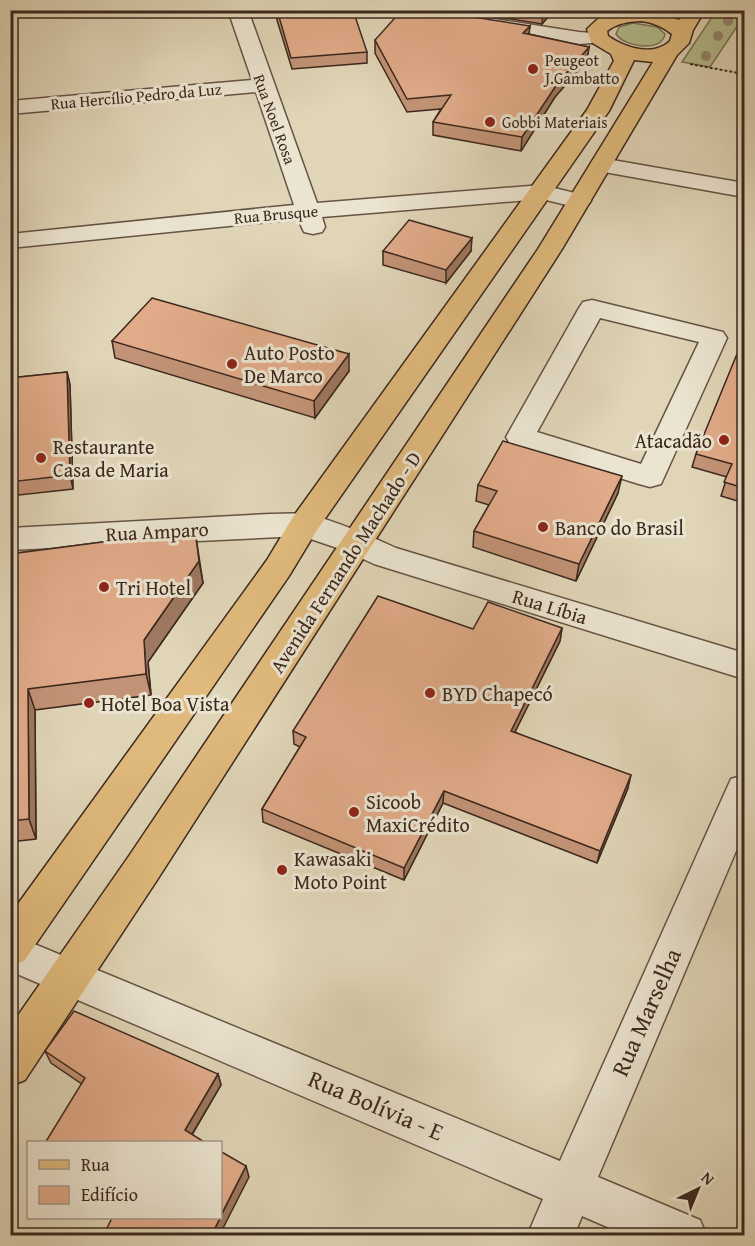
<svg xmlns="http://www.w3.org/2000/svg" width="755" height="1246" font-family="'Gentium Book Plus',serif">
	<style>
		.green { fill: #b5bd8d; stroke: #787256; stroke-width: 1.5 }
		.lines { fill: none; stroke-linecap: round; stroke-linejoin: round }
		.minor-casing { stroke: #655344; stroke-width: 3 }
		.major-casing { stroke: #3c281e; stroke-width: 3 }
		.path { stroke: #3c281e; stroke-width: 2; stroke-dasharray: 3 2; stroke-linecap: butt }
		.minor { fill: #ebe4d0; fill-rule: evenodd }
		.major { fill: #e0ba7c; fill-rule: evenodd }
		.tree { fill: #93866f }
		.wall { fill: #c29376; stroke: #3c281e; stroke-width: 1.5 }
		.shaded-wall { fill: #9e7860; stroke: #3c281e; stroke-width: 1.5 }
		.building { fill: #e1ab89; stroke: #3c281e; stroke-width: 1.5 }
		.poi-dot { fill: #8f2418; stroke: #ebe4d0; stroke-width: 2 }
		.labels { text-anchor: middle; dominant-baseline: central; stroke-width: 6; stroke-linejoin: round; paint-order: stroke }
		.far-poi-label { font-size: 16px; fill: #3c281e; stroke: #ebe4d0; text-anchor: start }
		.far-street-label { font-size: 16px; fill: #3c281e; stroke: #ebe4d0 }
		.poi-label { font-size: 20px; fill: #3c281e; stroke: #ebe4d0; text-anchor: start }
		.street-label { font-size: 20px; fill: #3c281e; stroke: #ebe4d0 }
		.near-street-label { font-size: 24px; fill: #3c281e; stroke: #ebe4d0 }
	</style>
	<rect width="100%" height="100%" fill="#e0d5b7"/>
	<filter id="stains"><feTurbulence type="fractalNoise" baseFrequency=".00333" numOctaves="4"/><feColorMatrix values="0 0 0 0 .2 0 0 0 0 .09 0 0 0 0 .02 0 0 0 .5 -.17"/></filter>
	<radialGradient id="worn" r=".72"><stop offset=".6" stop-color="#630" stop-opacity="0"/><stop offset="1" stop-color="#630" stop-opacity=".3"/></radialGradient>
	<path class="green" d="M716,11H744V16L710,67L682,62Z
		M633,23L657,27L665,34C662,53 624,47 616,34L619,27Z"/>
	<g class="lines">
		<g class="minor-casing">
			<path id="minor" d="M228,10H248L317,203L542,185L587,196L591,201L587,206L579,208L542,199L322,217L325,227L322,232L313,234L304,232L298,219L10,248V234L294,205L256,92L10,114V101L252,80Z
				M385,10H436L579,32L605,34L608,38L605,42L579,44L394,16L387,14Z
				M601,158L744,183V197L593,170L590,165L593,160Z
				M592,300L723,332L727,338L661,484L650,487L639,484L510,444L506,437L579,308L583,302ZM600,318L699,342L641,464L537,432Z
				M270,514C281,514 292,513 303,514C328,517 372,537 396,548L744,653V679L374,564L346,551L302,536L10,550V528Z
				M744,775V832L598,1177L700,1220L707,1236H628L582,1216L574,1236H527L543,1199L10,971V934L560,1161L726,790L731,779Z"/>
		</g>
		<g class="major-casing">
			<path id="major" d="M625,10L652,11L679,20L686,10H705L693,30L689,43L677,55L562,249L157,880L25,1080L10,1086V1027L129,856L538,249L653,62L634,60L609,111L315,533L289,576L24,961L10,966V915L267,560L293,517L587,110L614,61L611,54L591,42L587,29L599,18ZM640,21C652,22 662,26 672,34L670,41C653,57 625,48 608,36L607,31C618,23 627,22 640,21Z"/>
		</g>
		<path class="path" d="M690,64L744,74"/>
		<use href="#minor" class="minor"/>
		<use href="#major" class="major"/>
	</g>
	<g class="tree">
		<circle cx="728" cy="21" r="5"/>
		<circle cx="718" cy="36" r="5"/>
		<circle cx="706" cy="56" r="5"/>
	</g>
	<path class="wall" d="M276,10L367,52V63L292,69L277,20Z
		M454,10H554L542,24Z
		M530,26L529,34L589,47L587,60L555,97L521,151L433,135V122L441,109L407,112L375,53V40Z
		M383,251H471L446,283L383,265Z
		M112,341L349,371L315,418L115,358Z
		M744,356V503L721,496L727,477L692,467L696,454Z
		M67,372L70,385L73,489L10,496V378Z
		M478,485L618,493L576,581L473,547L474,531L489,505L476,501Z
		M195,530L203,583L148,662L151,695L35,710L36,839L10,842V554Z
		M562,628L560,641L515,732L628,788L597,863L443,803L404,880L263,822L262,809L300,747L294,744L293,731L473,629Z
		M45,1051L218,1074L221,1085L192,1135L82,1084L51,1063Z"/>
	<path class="shaded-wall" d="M545,10H554L542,24L543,13Z
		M530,26L528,39L523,33Z
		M589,47L587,60L555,97L521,151L522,137L557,84Z
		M472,238L471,251L446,283V270Z
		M349,354V371L315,418L314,401Z
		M67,372L70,385L73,489L70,475Z
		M622,476L618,493L576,581L579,564Z
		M199,561L203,583L148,662L151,695L146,674L144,640Z
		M562,628L560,641L509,744L511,731Z
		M28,689L35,710L36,839L29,819Z
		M631,775L628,788L597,863L600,851Z
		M444,791L443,803L404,880V868Z
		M218,1074L221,1085L188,1141L185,1130Z
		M246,1166L249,1177L219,1236H211Z"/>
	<path class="building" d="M277,10H353L367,52L291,58Z
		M402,10H428L530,26L523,33L589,47L557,84L522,137L433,122L451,95L407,99L375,40Z
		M528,10H545L543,13Z
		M409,220L472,238L446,270L383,251Z
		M152,298L349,354L314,401L112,341Z
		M737,354L744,356V488L724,482L732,464L696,454Z
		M67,372L70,475L10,482V378Z
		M503,441L622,476L579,564L474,531L497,491L478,485Z
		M195,530L199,561L144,640L146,674L28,689L29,819L10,821V554Z
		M378,596L473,629L488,602L562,628L511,731L631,775L600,851L444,791L404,868L262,809L306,737L293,731Z
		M74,1011L218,1074L185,1130L206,1143H45L85,1078L45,1051Z
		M220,1151L246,1166L220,1217Z
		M112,1218H220L211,1236H103Z"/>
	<g class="poi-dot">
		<circle cx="533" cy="69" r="6"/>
		<circle cx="490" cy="122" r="6"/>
		<circle cx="232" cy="364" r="6"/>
		<circle cx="724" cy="440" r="6"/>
		<circle cx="41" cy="458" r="6"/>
		<circle cx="543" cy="527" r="6"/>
		<circle cx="104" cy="587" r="6"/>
		<circle cx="430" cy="693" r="6"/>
		<circle cx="89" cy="703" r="6"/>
		<circle cx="354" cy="812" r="6"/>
		<circle cx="282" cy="870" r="6"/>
	</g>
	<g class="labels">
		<g class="far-poi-label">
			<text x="545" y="60">Peugeot<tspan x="545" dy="18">J.Gambatto</tspan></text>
			<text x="502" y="122">Gobbi Materiais</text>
		</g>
		<g class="far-street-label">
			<text transform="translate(136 96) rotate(-5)">Rua Hercílio Pedro da Luz</text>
			<text transform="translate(275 119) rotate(70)">Rua Noel Rosa</text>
			<text transform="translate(276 214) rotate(-5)">Rua Brusque</text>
		</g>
		<g class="poi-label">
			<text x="244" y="352">Auto Posto<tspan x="244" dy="23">De Marco</tspan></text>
			<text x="712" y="440" text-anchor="end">Atacadão</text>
			<text x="53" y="446">Restaurante<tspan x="53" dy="23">Casa de Maria</tspan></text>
			<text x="555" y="527">Banco do Brasil</text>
			<text x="116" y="587">Tri Hotel</text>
			<text x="442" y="693">BYD Chapecó</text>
			<text x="101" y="703">Hotel Boa Vista</text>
			<text x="366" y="801">Sicoob<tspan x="366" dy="23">MaxiCrédito</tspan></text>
			<text x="294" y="858">Kawasaki<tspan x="294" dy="23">Moto Point</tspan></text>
		</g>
		<g class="street-label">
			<text transform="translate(157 531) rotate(-3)">Rua Amparo</text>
			<text transform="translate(345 562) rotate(-57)">Avenida Fernando Machado - D</text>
			<text transform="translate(550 606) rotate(17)">Rua Líbia</text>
		</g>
		<g class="near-street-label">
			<text transform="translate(646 1012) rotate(-66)">Rua Marselha</text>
			<text transform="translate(376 1105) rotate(23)">Rua Bolívia - E</text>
		</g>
	</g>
	<rect width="755" height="1246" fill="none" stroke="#e0d5b7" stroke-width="36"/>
	<rect x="12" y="12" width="731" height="1222" fill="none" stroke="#3c281e" stroke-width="3"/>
	<rect x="18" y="18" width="719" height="1210" fill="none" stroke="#3c281e" stroke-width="1.5"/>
	<rect x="27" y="1141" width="195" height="78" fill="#ebe4d0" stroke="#a59989" stroke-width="1.5"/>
	<rect x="39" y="1160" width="30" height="9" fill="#e0ba7c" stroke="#a59989" stroke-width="1.5"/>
	<text x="81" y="1171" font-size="18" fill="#3c281e">Rua</text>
	<rect x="39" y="1186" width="30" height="18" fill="#e1ab89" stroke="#a59989" stroke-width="1.5"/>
	<text x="81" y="1201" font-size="18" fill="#3c281e">Edifício</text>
	<g transform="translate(698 1189) rotate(43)" stroke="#ebe4d0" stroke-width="4.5" paint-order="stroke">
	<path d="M0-4.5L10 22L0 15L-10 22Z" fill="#3c281e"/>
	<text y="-9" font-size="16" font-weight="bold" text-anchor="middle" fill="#3c281e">N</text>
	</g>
	<rect width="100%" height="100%" filter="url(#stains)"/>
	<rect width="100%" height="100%" fill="url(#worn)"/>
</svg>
